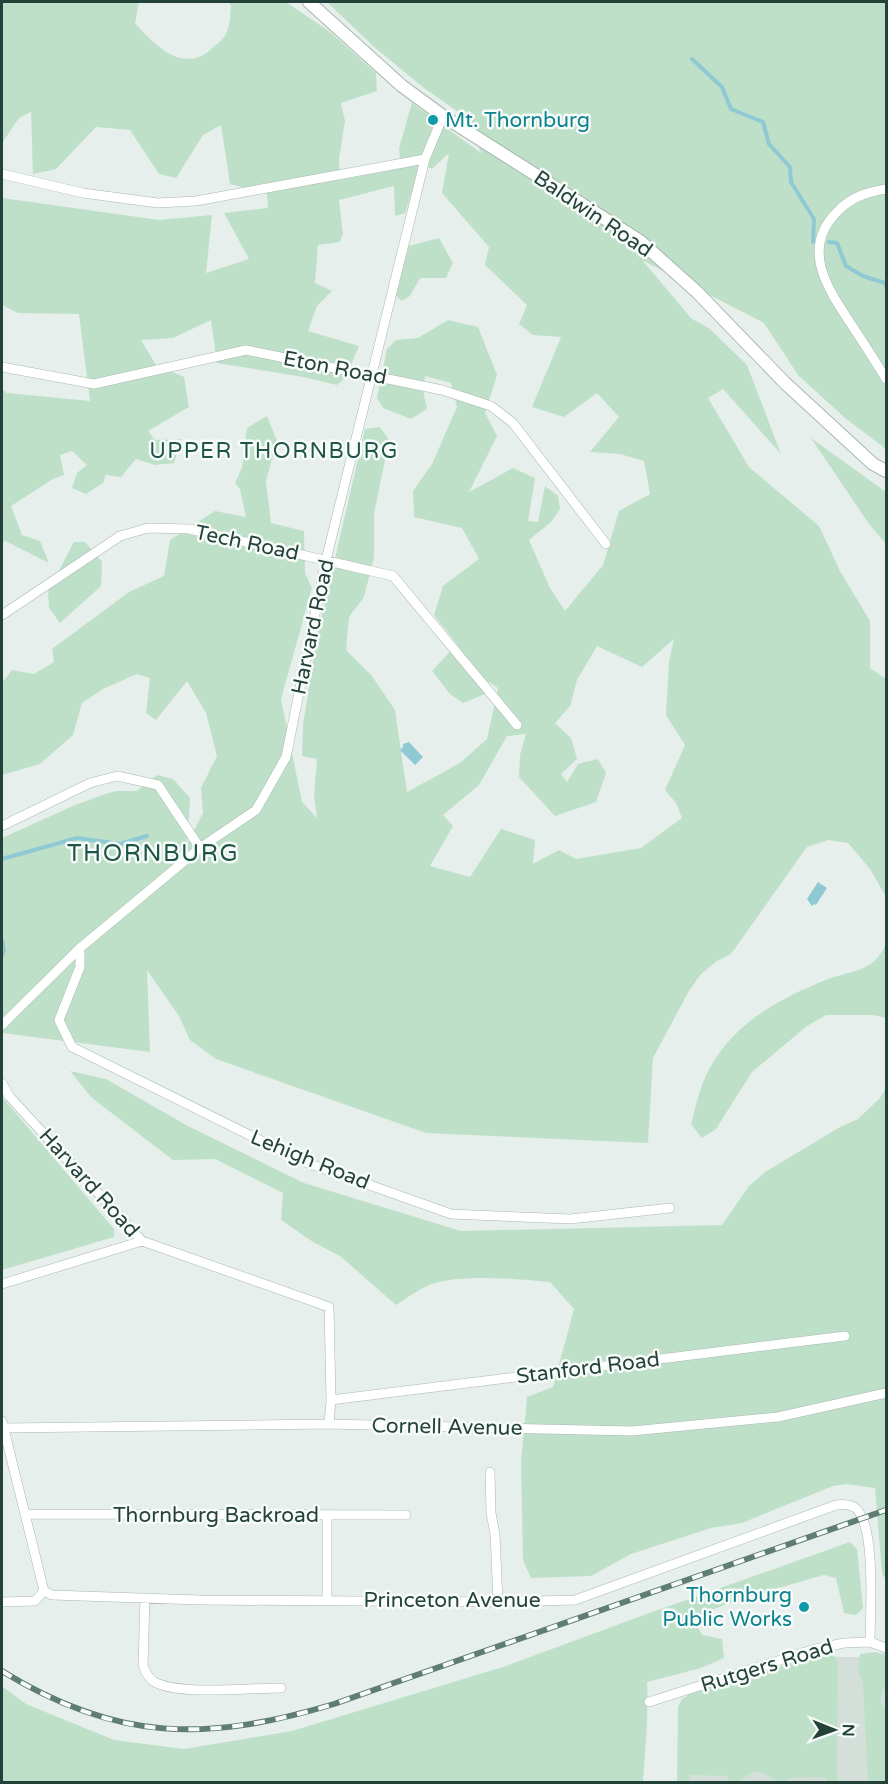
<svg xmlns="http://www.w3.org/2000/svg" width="888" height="1784" font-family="'Varela Round',sans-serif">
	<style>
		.built { fill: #d4dfda }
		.green { fill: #bfe0c8; fill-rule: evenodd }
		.water { fill: #8ec9d4 }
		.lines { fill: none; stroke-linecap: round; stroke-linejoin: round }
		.stream { stroke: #8ec9d4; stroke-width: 4 }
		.minor-casing { stroke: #a8b8b2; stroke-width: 10 }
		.tertiary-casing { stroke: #a8b8b2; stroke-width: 14 }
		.minor { stroke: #fff; stroke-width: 9 }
		.tertiary { stroke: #fff; stroke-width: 12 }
		.rail-casing { stroke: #5f7d75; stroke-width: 6 }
		.rail { stroke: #f7fbf9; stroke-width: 4; stroke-dasharray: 11; stroke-linecap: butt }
		.culture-dot { fill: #0f9aa8; stroke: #f7fbf9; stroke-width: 2 }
		.labels { text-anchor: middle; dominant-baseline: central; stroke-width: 5; stroke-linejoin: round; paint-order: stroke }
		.culture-label { font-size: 21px; fill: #0d838f; stroke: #f7fbf9; text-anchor: start }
		.street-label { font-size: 21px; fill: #24423a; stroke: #f7fbf9 }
		.neighbourhood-label { font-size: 22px; letter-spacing: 1.5px; fill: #1f5548; stroke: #f7fbf9 }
		.quarter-label { font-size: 24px; letter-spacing: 1.5px; fill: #1f5548; stroke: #f7fbf9 }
	</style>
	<rect width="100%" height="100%" fill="#e6efeb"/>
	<path class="built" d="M832,1657H866L886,1664V1782H679Z"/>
	<path class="green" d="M2,2H139L135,23C153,44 182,73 209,51C214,46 223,40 226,34C230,27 230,14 231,6L228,2H286L330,32L376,73L377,91L341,103L345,121L339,159L340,180L401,168L399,148L412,103L481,153L467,118L424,88L373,46L327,2H886V449L845,418L798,375L764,323L642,260L692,319L709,328L747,365L781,454L723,389L708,398L749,467L819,526L840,571L870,621V668L886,679V897L870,869L848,843L828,840L807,847L731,954L717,961L701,974L689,991L653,1058L648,1143L426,1133L216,1059L190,1040L179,1016L147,970L150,1052L2,1033V838L75,805L105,794L116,791H137L157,775L173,779L190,798L187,844L203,813L201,788L217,756L206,713L187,681L156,720L146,713L150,678L137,674L103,689L82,703L73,735L40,764L2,775V683L12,670L34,674L54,662L52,649L129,592L164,576L170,540L215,511L246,517L240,489L235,483L242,468L247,428L267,416L277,441L266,481L271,523L304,531L305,573L312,588L281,699L302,802L317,818L314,795L317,759L302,756L303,725L317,636L365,429L380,427L389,440L374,514V557L364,597L349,617L346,650L372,676L395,710L407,792L460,763L487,739L498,688L489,682L485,694L463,703L450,694L432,671L457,644L434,615L443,586L479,559L462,528L414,517L413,491L432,464L457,407L451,383L425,376L423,390L427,409L411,419L383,408L377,398L387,349L396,340L418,338L448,320L478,327L497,375L485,413L497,436L469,492L513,468L535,478L528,521L538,522L545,486L558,496L560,509L551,522L529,540L550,588L565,611L603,565L619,511L650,494L644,461L620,454L590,452L619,417L597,393L564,417L532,407L561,337L533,335L519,324L527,305L485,265L489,247L442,193L449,153L432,169L421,163L405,213L395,216L394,186L339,200L343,234L340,242L318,245L315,283L332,291L317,306L308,331L359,346L346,377L337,385L303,377L217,363L211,320L173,338L141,340L156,365L184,377L189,407L148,431L155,440L181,439L174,463L155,465L136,459L121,477L105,475L104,482L86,494L72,488L77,473L87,465L72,451L60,455L64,475L53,479L11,506L22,535L40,541L49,563L5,541L2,542V389L7,393L90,401L79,314L18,313L2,305V198L159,220L212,215L206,273L249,259L224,213L268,208L267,194L230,184L221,125L203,135L176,178L159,174L130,130L96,127L56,169L33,174L31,112L19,118L2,143ZM674,639L669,662L666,715L685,745L665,790L676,803L682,818L641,848L576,859L559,850L533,864L535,840L501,829L470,877L430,866L453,826L443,815L479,785L507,736L526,734L520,755L519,777L555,816L596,802L606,773L598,759L578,764L567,782L561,774L577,759L571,738L555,723L570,706L577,680L597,646L642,667Z
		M439,238L453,263L446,278H420L410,296L402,301L395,295L409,246Z
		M811,438L886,492V544L869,524Z
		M74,542H85L102,562L101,586L60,623L49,608L48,591Z
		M886,944V1018L873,1015H826L807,1026L752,1072L716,1129L702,1138L691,1124C695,1110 698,1094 704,1080C726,1028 775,1000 826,980C853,969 872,974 886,944Z
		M70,1071L106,1079L186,1125L304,1183L461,1231L722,1225L749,1186L765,1172L840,1127L858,1119L880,1098L886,1088V1580L882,1573L875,1488L847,1484L833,1486L742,1523L711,1528L631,1554L591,1576L531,1578L523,1560L521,1461L527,1397L553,1387L574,1309L550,1282C519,1279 461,1274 432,1284C419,1289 408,1297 396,1305L340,1256L313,1242L281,1220L283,1193L215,1159L173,1160L92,1098Z
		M2,1097L114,1229V1237L2,1270Z
		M850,1542L857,1549L863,1608L856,1615L844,1613L836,1578L824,1575L746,1597L693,1617L702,1635L722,1639L724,1658L701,1668L647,1682C649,1715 645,1749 643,1782H2V1686L26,1704L114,1740L184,1749L292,1731L503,1667L641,1616Z
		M829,1652L833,1654L838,1663L837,1782H827L825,1777L788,1778L785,1782C764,1782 763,1759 740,1782H730L727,1776L690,1775L688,1782H677L678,1707L682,1699L691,1693Z
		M876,1652L886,1655V1682L880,1699L886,1712V1782H868L863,1685L858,1668L860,1654Z"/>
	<path class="water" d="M409,742L423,757L415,765L400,750L403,747V744Z
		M818,882L827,888L816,905L814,904L812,906L807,899Z"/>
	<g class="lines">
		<path class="stream" d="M692,59L722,87L731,109L763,122L769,144L790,167L791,182L814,219L813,242
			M829,242L837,243L846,266L863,276L885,283L886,286
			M2,859L77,838L120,844L147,836
			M2,940L4,950L2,956"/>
		<g class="minor-casing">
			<path id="minor" d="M2,174L83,193L158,203L196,201L425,159
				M886,189C867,192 851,197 837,212C800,249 828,289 851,324C863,342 875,361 886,379
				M2,367L94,384L246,350L442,390L491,406L513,423L606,544
				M2,615L120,536L148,528L189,529L393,576L517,725
				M2,826L90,783L117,776L158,785L200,848
				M80,948V967L59,1020L72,1047L302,1161L451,1214L570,1219L670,1208
				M2,1025L80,948L200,848L256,810L286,757L326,560L425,159L443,116
				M2,1083L9,1096L142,1241L329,1307L331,1400L329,1424
				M2,1284L142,1241
				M331,1400L845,1336
				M2,1421L44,1591
				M4,1428L329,1424L632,1431L778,1417L886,1393
				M490,1472L491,1513L495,1534L498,1602
				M26,1514L406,1515
				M44,1591L52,1595L200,1600L498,1602L575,1600L836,1505C842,1504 848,1504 854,1507C877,1521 870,1616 870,1642
				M145,1598L143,1665C145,1672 147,1676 153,1681C175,1696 252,1688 281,1688
				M327,1599V1516
				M2,1602L35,1601L44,1591
				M649,1702L815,1649L844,1643L870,1642L886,1648"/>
		</g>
		<g class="tertiary-casing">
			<path id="tertiary" d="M309,2L402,86L443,116L640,241L697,292L785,383L873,464L886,471"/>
		</g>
		<use href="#minor" class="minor"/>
		<use href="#tertiary" class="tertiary"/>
		<g class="rail-casing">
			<path id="rail" d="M2,1671C117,1742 207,1742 334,1704L886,1510"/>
		</g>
		<use href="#rail" class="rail"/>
	</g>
	<g class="culture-dot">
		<circle cx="433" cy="120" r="6"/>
		<circle cx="804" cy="1607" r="6"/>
	</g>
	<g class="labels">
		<g class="culture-label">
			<text x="445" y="120">Mt. Thornburg</text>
			<text x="792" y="1595" text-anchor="end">Thornburg<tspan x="792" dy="24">Public Works</tspan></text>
		</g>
		<g class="street-label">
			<text transform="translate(593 214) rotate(34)">Baldwin Road</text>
			<text transform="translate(335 368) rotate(11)">Eton Road</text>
			<text transform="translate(247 543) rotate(12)">Tech Road</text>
			<text transform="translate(313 627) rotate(-78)">Harvard Road</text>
			<text transform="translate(310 1160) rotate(22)">Lehigh Road</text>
			<text transform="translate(89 1183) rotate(48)">Harvard Road</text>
			<text transform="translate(588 1368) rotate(-7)">Stanford Road</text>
			<text transform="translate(447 1427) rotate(1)">Cornell Avenue</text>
			<text x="216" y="1515">Thornburg Backroad</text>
			<text x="452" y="1600">Princeton Avenue</text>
			<text transform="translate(767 1666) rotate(-17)">Rutgers Road</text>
		</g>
		<g class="neighbourhood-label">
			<text x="274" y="451">UPPER THORNBURG</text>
		</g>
		<g class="quarter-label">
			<text x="153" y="853">THORNBURG</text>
		</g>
	</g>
	<rect width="888" height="1784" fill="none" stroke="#24423a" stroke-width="6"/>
	<g transform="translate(834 1730) rotate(91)" stroke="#f7fbf9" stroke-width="4.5" paint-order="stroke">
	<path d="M0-4.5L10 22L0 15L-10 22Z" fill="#24423a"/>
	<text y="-9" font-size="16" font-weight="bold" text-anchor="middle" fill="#24423a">N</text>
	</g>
</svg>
